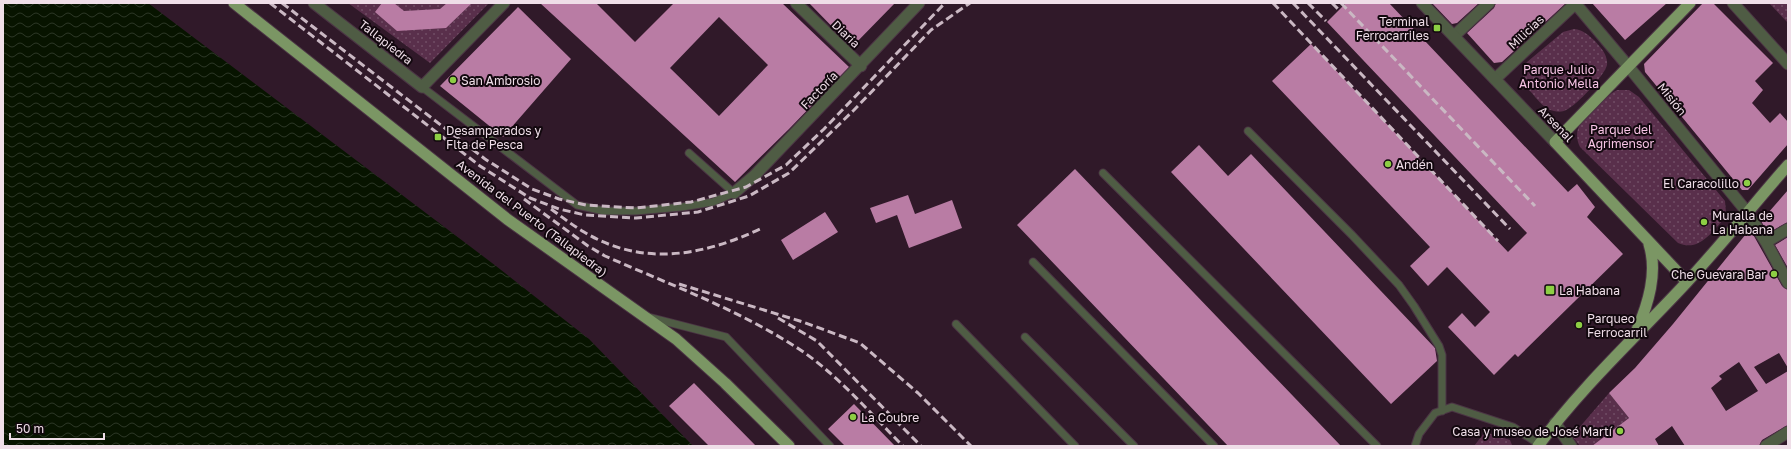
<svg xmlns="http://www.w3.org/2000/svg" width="1791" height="449" font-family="'Golos Text',sans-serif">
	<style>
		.park { fill: url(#park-dots) }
		.water { fill: url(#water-waves) }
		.building { fill: #b97ca4; fill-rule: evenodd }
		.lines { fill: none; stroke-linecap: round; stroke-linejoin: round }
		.service-casing { stroke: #4b3544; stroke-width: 9 }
		.pedestrian-casing { stroke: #4b3544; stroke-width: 13 }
		.minor-casing { stroke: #4b3544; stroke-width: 13 }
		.tertiary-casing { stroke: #4b3544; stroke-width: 13 }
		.primary-casing { stroke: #4b3544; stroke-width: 13 }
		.service { stroke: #4f5c44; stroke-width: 7 }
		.pedestrian { stroke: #4f5c44; stroke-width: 11 }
		.minor { stroke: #4f5c44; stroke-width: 11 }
		.tertiary { stroke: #4f5c44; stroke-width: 11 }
		.primary { stroke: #7b9664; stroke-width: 11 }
		.rail { stroke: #cab8c3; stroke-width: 3; stroke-dasharray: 8 4; stroke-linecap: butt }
		.poi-dot { fill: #8dce44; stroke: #12080e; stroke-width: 1.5 }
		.labels { text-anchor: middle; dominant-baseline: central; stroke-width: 4; stroke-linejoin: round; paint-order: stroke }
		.poi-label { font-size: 12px; fill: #efdee8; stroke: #12080e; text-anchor: start }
		.street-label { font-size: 12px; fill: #efdee8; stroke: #12080e }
		.park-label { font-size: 12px; fill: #f8c4e5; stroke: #12080e }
	</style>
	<defs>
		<pattern id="park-dots" width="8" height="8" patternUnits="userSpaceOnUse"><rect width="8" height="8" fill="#592f4b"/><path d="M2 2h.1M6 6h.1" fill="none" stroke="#714d65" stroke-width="1.8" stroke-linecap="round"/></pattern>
		<pattern id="water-waves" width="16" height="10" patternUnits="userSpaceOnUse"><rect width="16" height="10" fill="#071400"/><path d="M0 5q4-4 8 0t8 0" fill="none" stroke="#2b3625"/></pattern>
	</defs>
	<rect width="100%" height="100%" fill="#301929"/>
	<path class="park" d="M348,3H489L430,63Z
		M1769,3H1788V23Z
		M1574,29C1584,30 1588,35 1595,41C1601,48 1608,55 1607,65C1605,75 1576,106 1566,110C1563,112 1558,112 1554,111C1544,109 1537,99 1531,92C1521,83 1521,73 1527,62L1563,32Z
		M1617,90H1629L1639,97L1725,201L1726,213L1724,219C1711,233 1699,252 1678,243L1580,147C1568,123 1596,107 1612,93Z
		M1609,393L1629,418L1592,446H1580L1572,436Z
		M1485,432L1510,440L1512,445L1474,446Z"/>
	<path class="water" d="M3,3H148L496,266L589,339L693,446H3Z"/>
	<path class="building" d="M382,3H394L404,11L440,9L447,3H472L446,28L397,31L375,12Z
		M540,3H596L635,42L674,3H782L849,67L789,129L735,182ZM719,17L768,65L719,116L670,68Z
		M809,3H895L852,47Z
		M1346,3H1389L1568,192L1577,184L1595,207L1587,217L1623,254L1518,357L1515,354L1494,375L1448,327L1462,313L1475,327L1490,312L1447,267L1428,286L1410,266L1430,247L1272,81L1311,44L1508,252L1527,233L1327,22Z
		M1432,3H1479L1457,23L1452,24Z
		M1496,3H1566L1502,62L1494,63L1467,33L1494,8Z
		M1592,3H1667L1625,40Z
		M1703,3H1713L1773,63L1755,81L1763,90L1752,103L1770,123L1780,113L1788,122V144L1748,190H1742L1645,72L1644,64Z
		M518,7L571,59L503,137L440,86Z
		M1199,145L1228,176L1251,154L1435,348L1437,361L1391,404L1171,172Z
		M1075,169L1341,446H1228L1017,225Z
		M1788,190V222L1768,233L1761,221Z
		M908,195L915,214L952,200L962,228L909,248L897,215L876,223L870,208Z
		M825,212L838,232L793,260L781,240Z
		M1750,229L1782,286L1788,290V368L1779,353L1754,367L1766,384L1788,371V425L1762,440L1759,446H1685L1672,426L1655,439L1659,446H1592L1629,418L1609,393L1635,368L1673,324ZM1739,362L1758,391L1726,411L1711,388L1722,379L1719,376Z
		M1788,237V268L1775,245Z
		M694,383L756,446H709L669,406Z
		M854,404L895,446H845L828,429Z"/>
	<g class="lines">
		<g class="service-casing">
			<path id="service" d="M422,87L577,205L604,211H636L682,207L713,202L734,193L689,153
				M1248,131L1352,235L1399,285L1414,306L1439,346L1442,355V411
				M1103,173L1377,446
				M1033,262L1214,446
				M648,317L726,337L830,446
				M956,324L1075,446
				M1025,337L1134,446
				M1415,446L1419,434L1435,413L1452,407L1513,427L1539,444"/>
		</g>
		<g class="pedestrian-casing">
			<path id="pedestrian" d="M1555,423L1571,446"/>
		</g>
		<g class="minor-casing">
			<path id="minor" d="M314,3L422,87L504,3
				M796,3L861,66
				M1575,3L1628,66
				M1733,3L1788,64
				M1454,36L1489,3
				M1495,79L1576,3
				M734,193L754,176L919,3
				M1747,212L1766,242L1788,283
				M1766,242L1788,229
				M1766,446L1788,432"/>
		</g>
		<g class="tertiary-casing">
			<path id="tertiary" d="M1422,3L1555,142
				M1628,66L1747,212"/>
		</g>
		<g class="primary-casing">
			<path id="primary" d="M234,3L507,219L676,339L725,383L789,446
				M1687,282L1555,142L1690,3
				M1637,330C1648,304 1658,273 1649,244
				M1538,446C1582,386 1637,336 1687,282C1722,244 1754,204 1788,165"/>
		</g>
		<use href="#service" class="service"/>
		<use href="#pedestrian" class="pedestrian"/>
		<use href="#minor" class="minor"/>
		<use href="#tertiary" class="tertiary"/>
		<use href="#primary" class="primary"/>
		<path class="rail" d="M270,3L480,166L530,198L559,209L585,215L636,218L698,212L749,196L789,173L854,110L931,30L970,3
			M282,3L485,159L532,189L559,199L586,205L636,208L691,202L746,187L786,165L824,129L945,3
			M1273,3L1498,241
			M1293,3L1510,229
			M1308,3L1326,21
			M1332,3L1339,10
			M1341,3L1535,206
			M524,199L588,246L605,256C671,285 739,310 799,349C838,375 870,413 903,446
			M551,209C562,217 572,225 584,232C642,267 702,256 760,229
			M679,284L803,322L860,343L918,393L971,446
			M778,318L817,341L921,446"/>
	</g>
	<g class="poi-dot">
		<rect x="1433" y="24" width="8" height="8" rx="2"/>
		<circle cx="453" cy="80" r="4"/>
		<rect x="434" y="133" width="8" height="8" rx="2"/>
		<circle cx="1388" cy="164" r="4"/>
		<circle cx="1747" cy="183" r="4"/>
		<circle cx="1704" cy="222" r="4"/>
		<circle cx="1774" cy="274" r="4"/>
		<rect x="1545" y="285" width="10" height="10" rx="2"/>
		<circle cx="1579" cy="325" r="4"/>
		<circle cx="853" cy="417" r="4"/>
		<circle cx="1620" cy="431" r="4"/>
	</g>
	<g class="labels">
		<g class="poi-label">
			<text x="1429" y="21" text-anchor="end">Terminal<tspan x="1429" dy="14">Ferrocarriles</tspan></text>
			<text x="461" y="80">San Ambrosio</text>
			<text x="446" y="130">Desamparados y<tspan x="446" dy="14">Flta de Pesca</tspan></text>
			<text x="1396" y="164">Andén</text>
			<text x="1739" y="183" text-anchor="end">El Caracolillo</text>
			<text x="1712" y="215">Muralla de<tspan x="1712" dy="14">La Habana</tspan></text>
			<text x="1766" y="274" text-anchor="end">Che Guevara Bar</text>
			<text x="1559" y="290">La Habana</text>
			<text x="1587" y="318">Parqueo<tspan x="1587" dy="14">Ferrocarril</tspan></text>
			<text x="861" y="417">La Coubre</text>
			<text x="1612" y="431" text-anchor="end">Casa y museo de José Martí</text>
		</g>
		<g class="street-label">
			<text transform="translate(1526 32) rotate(-43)">Milicias</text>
			<text transform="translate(846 34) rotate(44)">Diaria</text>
			<text transform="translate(386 42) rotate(38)">Tallapiedra</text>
			<text transform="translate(819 90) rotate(-46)">Factoría</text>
			<text transform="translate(1672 99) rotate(51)">Misión</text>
			<text transform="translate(1556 124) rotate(46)">Arsenal</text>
			<text transform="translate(532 218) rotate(37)">Avenida del Puerto (Tallapiedra)</text>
		</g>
		<g class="park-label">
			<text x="1559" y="69">Parque Julio<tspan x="1559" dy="14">Antonio Mella</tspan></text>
			<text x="1621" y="129">Parque del<tspan x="1621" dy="14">Agrimensor</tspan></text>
		</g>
	</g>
	<rect width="1791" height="449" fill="none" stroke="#efdee8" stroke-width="8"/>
	<path d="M10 433v6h94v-6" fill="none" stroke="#efdee8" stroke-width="2"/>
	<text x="16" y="433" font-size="12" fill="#efdee8" stroke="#12080e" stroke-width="3" paint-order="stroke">50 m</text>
</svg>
